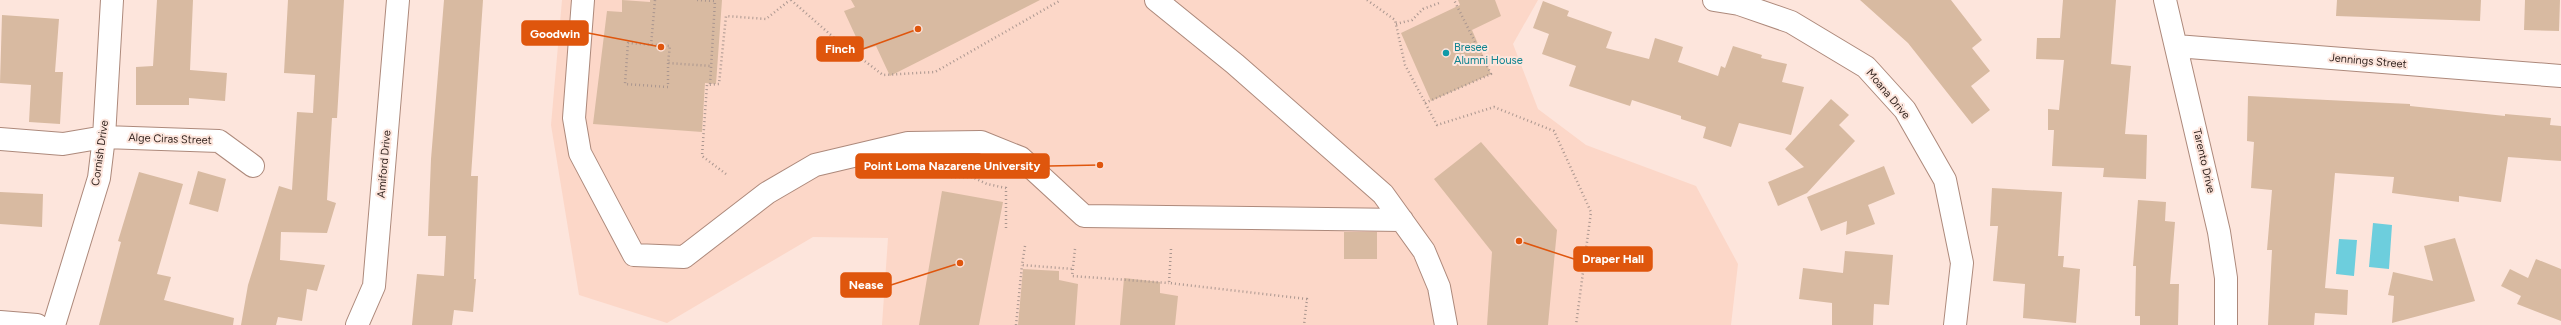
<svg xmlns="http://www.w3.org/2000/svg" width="2561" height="325" font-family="Figtree,sans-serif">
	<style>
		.built { fill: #fcd7c8 }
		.water { fill: #6dcedd }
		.building { fill: #d8baa1 }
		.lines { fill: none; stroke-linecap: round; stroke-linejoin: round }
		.minor-casing { stroke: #ad897b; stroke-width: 24 }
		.path { stroke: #aa968f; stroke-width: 2.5; stroke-dasharray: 1 3; stroke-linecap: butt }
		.minor { stroke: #fff; stroke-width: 22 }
		.culture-dot { fill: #0f9aa8; stroke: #fde5dc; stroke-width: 1.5 }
		.labels { text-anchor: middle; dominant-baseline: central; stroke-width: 4; stroke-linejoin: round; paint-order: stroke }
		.culture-label { font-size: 11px; fill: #0d838f; stroke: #fde5dc; text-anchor: start }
		.street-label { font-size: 11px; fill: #352621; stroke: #fde5dc }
		.leader { fill: none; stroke: #df560d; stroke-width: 1.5 }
		.callout-dot { fill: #df560d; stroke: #fde5dc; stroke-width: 1.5 }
		.callout { fill: #df560d; stroke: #df560d; stroke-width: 1.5 }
		.callout-label { font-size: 12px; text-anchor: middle; font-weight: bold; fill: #fff }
	</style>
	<rect width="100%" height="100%" fill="#fde5dc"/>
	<path class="built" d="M562,0H1538L1513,44L1538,109L1586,145L1696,186L1738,264L1731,325H882L888,238L813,237L667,323L579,295L551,125Z"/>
	<path class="water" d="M2373,223L2392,225L2389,269L2369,267Z
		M2339,239L2357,240L2354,276L2336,274Z"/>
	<path class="building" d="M157,0H193L190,70L227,73L225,101L189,98V105H136V67L153,66Z
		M288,0H344L337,118H332L327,200L336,203L327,233L281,232L280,260L325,265L317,291L307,289L302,321L278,317L276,325H241L248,285L279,186L292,190L297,112L313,113L315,75L284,73Z
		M444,0H483L471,176H478L474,279H476L473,312L454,310L452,325H412L417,274L444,276L446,236H428L431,159Z
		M622,0L650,2V0H722L716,84L705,83L702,132L593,124L607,11L622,12Z
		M851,0H1040L890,76L876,46L862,50L844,11L855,7Z
		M1458,0H1495L1501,16L1472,30L1491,74L1431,101L1401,33L1460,5Z
		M1860,0H1951L1982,40L1972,48L1990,71L1971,86L1990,110L1972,124L1908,43Z
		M2063,0H2116L2111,64L2131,66L2125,134L2147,135L2146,179L2103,177L2104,168L2052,166L2054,130H2048V109L2059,110L2064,60L2036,59L2037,38H2060Z
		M2337,0H2481L2480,21L2336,16Z
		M2525,0H2560L2559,31L2524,30Z
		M1543,1L1569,11L1567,16L1612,32L1606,48L1649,59L1655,38L1683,47L1678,62L1718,76L1721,66L1725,68L1733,46L1762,55L1761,58L1787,64L1782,82L1804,87L1791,135L1739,123L1731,147L1703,138L1706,127L1681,119V116L1632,100L1630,106L1569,86L1576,66L1542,54L1549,34L1533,28Z
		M2,15L59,19L55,72H63L60,124L29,122L31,85L0,83Z
		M2248,96L2410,104V106L2505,116V114L2551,118L2550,125L2561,126V161L2508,157L2501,202L2459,196V202L2392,193L2394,177L2335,173L2325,288L2348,290L2347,315L2315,313L2314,325H2268L2272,250H2267L2272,190L2251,188L2254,142L2247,141Z
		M1831,99L1849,115L1839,125L1855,141L1807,193L1778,206L1768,182L1804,167L1785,149Z
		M1481,142L1557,230L1548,325H1487L1492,252L1434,179Z
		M1884,166L1895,194L1868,205L1875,224L1846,235L1847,221L1821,231L1807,197Z
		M198,171L226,179L218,212L189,204Z
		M139,172L183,184L157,274L171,277L164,300L234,318L233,325H99L121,242L118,241Z
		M1992,188L2062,192L2058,256H2064L2063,267L2080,269L2076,323L2023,318L2025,284L1993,281L1998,226H1990Z
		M942,191L1003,202L979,325H919Z
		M0,192L43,194L42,227L0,224Z
		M2138,200L2166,202L2165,221L2175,222L2170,284H2179L2178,325H2140V316H2135L2136,266H2133Z
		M1344,232H1377V259H1344Z
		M2455,238L2475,301L2392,323L2394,296L2388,295L2393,272L2433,281L2424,246Z
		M1845,251L1893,255L1889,305L1874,304L1873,325H1832V303L1799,299L1803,268L1843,273Z
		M2536,259L2561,269V321L2517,304L2521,296L2501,286L2510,269L2528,278Z
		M1023,269L1059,271V280L1078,284L1075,325H1018Z
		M1124,278L1160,282V293L1178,296L1175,325H1120Z"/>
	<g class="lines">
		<g class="minor-casing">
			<path id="minor" d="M583,0L574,118L580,153L634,255L684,257L767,193L815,165L908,143L981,142L1021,158L1084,216L1402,220
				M1156,0L1235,64L1383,194L1424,251L1439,287L1446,325
				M1714,0L1739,4L1791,22L1866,67L1905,110L1945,180L1962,263L1955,325
				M2165,0L2219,232L2226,278V325
				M2176,46L2561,76
				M0,139L63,144L104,137L219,141L253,166
				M0,322L37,325
				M54,325L99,178L104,137L112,0
				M357,325L374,286L398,0"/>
		</g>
		<path class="path" d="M697,0L715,1L710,85
			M791,0L832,36L883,75L935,72L1061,0
			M1367,0L1395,20L1405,65L1437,125L1494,107L1554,131L1591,212L1576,325
			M1396,24L1412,20L1423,9L1439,3
			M651,45L655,0
			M668,63V87L625,84L628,43L670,46L668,63L711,66
			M1425,103L1491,74L1454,0
			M726,174L702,156L707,85L719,84L726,16L766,19L790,0
			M951,177H972L987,184L1006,188V229
			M957,177V165
			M1025,246L1022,265L1073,269
			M1075,249L1072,276L1169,283
			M1171,249L1169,283L1307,299L1304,325
			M1016,325L1022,265"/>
		<use href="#minor" class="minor"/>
	</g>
	<circle class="culture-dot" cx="1446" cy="53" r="4"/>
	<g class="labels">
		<g class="culture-label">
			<text x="1454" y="47">Bresee<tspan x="1454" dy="13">Alumni House</tspan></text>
		</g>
		<g class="street-label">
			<text transform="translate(2368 61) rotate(5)">Jennings Street</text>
			<text transform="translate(1888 94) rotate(50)">Moana Drive</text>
			<text transform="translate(170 139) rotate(2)">Alge Ciras Street</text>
			<text transform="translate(100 153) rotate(-82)">Cornish Drive</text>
			<text transform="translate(2204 161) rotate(77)">Tarento Drive</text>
			<text transform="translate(384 164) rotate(-85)">Amiford Drive</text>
		</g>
	</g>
	<path class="leader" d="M661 47L588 33M918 29L863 49M1100 165L1049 166M1519 241L1574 259M960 263L891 285"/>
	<g class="callout-dot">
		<circle cx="661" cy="47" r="4"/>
		<circle cx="918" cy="29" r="4"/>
		<circle cx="1100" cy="165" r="4"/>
		<circle cx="1519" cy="241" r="4"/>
		<circle cx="960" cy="263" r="4"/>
	</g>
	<g class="callout">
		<rect x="522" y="21" width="66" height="24" rx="4"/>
		<rect x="817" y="37" width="46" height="24" rx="4"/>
		<rect x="856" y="154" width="193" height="24" rx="4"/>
		<rect x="1574" y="247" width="78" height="24" rx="4"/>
		<rect x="841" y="273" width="50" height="24" rx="4"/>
	</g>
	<g class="callout-label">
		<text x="555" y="38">Goodwin</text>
		<text x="840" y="53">Finch</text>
		<text x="952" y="170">Point Loma Nazarene University</text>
		<text x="1613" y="263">Draper Hall</text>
		<text x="866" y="289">Nease</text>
	</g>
</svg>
